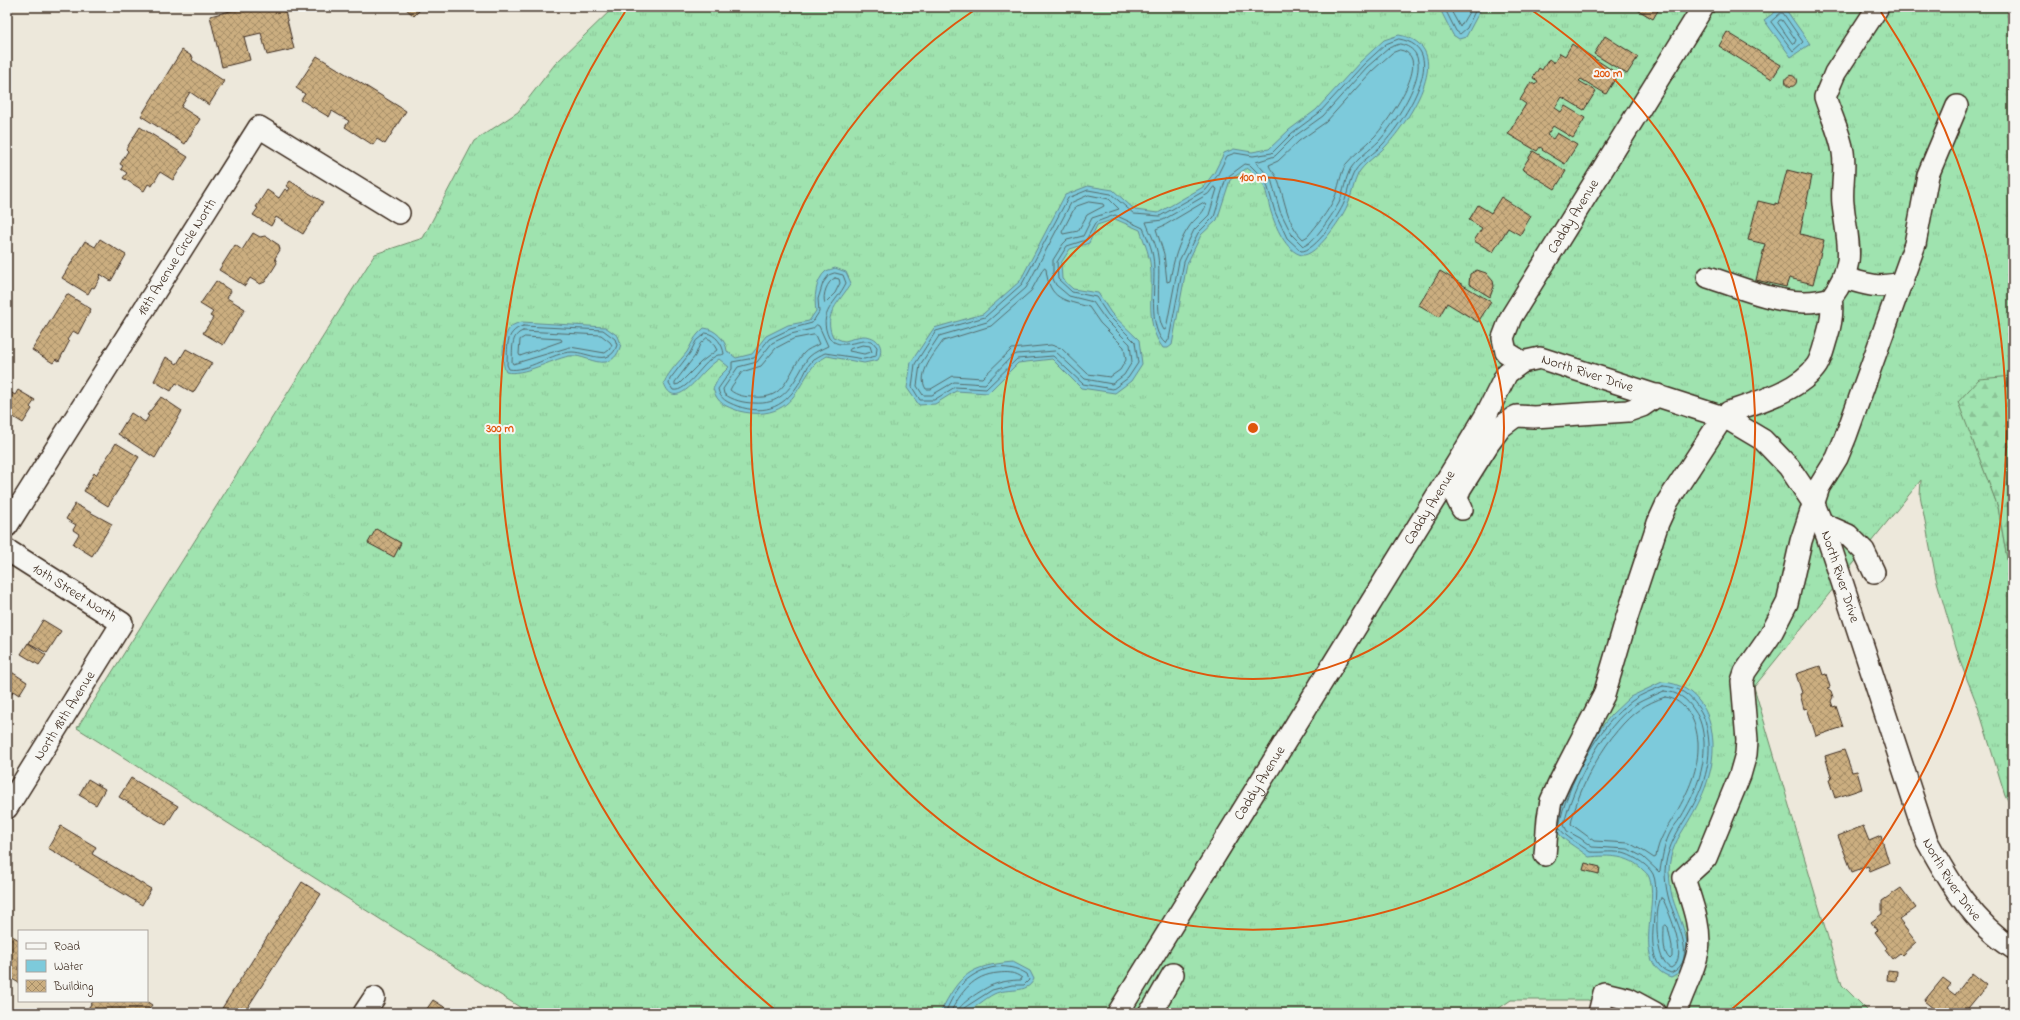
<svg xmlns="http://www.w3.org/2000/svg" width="2020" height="1020" font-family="'Indie Flower',sans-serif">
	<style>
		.grass { fill: url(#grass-tufts); stroke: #6d8666 }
		.forest { fill: url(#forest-firs); stroke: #6d8666 }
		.water { fill: #7dcadb; stroke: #638a8f }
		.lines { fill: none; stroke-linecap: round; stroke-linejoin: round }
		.shore { stroke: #556a6a; stroke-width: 1 }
		.building { fill: url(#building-cross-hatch); stroke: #3b2a1e }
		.minor-casing { stroke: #3b2a1e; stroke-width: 24 }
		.minor { stroke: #f6f6f2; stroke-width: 21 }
		.ring { fill: none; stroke: #df570d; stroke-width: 2 }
		.labels { text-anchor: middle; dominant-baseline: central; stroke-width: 4; stroke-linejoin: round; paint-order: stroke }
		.street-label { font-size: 14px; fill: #3b2a1e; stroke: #f6f6f2 }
		.centre { fill: #df570d; stroke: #f6f6f2; stroke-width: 2 }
		.ring-label { font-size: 12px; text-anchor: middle; font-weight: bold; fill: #df570d; stroke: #f6f6f2; stroke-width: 4; stroke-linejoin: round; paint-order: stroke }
	</style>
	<defs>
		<pattern id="grass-tufts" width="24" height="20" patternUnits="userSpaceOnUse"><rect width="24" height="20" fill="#9fe3af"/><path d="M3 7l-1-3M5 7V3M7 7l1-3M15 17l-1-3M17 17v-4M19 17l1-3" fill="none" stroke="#8ac396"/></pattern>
		<pattern id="forest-firs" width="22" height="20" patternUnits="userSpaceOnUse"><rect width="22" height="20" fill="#9fe3af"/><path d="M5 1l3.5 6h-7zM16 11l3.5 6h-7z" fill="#8ac396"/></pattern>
		<pattern id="building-cross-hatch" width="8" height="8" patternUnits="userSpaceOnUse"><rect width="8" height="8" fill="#cbae80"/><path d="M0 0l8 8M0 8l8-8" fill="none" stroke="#a68e68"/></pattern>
	</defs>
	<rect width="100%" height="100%" fill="#ede8db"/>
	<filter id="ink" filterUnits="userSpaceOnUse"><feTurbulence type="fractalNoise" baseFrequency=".025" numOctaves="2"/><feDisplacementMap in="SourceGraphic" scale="8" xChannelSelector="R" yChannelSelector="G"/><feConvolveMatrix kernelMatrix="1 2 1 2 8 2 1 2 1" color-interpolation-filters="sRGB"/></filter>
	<g filter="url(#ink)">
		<path class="grass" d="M614,7H2013V401L1970,432L1998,507L2013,593V810L2005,795L1978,707L1961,664L1936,578L1920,495L1921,480L1754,687L1842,985L1870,1013H1621L1588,1000H1511L1492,1013H529L77,728L375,254L423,238L474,141L518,112L555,64Z"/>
		<path class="forest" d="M2013,376V593L1998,507L1958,402L1979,379Z"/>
		<path class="water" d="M1439,7H1482L1466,37L1459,39L1453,35Z
			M1782,7H1784L1810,44L1791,57L1764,20Z
			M1399,35C1459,46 1410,120 1386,146C1378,155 1364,163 1358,174C1353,184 1352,196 1347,206C1342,218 1316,257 1302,255C1286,252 1275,225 1271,212C1268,203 1267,190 1262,182C1259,177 1252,172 1247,168L1230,180L1217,220L1201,235L1187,264L1172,345L1168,348H1163C1142,321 1156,288 1149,257C1147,248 1143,239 1140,230L1115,219L1097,225L1089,243L1070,249L1061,263L1062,279L1073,289L1098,293L1111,313L1139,340L1142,364L1131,381L1115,393L1081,388L1052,359L1018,363L988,393L956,391L935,404L919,405L907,388L911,362L934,328L983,314L1020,281L1065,195L1088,186L1113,190L1135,210L1158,213L1203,187L1214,173L1224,153L1234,149L1252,152L1269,149L1289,130L1316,110L1361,61L1384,40Z
			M835,268L846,272L851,283C840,302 822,314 833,337C837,338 841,341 845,341C851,340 857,336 863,336C878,336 885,347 878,360L864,363L827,356C823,359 817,361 814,365C798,386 794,409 764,413C756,414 747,413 739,411C725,406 718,404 713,389L719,377L729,367L719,359C715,362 711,365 707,369C697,378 674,412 664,383C669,371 679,362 687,352C693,341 694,337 704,328C715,329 726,340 727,351L736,358L752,354L766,336L788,325L809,321L816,311C814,299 815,280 826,271C828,270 833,269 835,268Z
			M522,322L605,327L618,336L621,344C619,352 615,360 606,362C594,364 581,354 569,356C550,360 524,376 506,372C501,363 502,334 511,327C513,324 519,323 522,322Z
			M1662,682C1680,683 1692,691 1702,705C1710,717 1712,729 1713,743C1714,772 1703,797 1688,822C1678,838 1669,852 1669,872C1670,880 1670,889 1672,896C1679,922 1704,961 1671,977C1630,964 1660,906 1649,877C1648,874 1645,872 1643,870C1629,855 1609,855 1589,857C1577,847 1562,841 1555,828L1564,792L1591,741L1611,715L1630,697Z
			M1013,962L1030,971L1034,979C1027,995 1008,987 994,994C984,999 976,1008 965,1012C958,1015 947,1013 940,1013C960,974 969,966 1013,962Z"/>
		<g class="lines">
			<path class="shore" d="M1444,7L1456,31L1460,34L1467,28L1477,7
				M1449,7L1460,27L1472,7
				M1781,13H1783L1803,42L1793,51L1771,22Z
				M1780,20H1782L1796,40L1794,44L1792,43L1778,23Z
				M1399,39C1454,48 1403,122 1383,144C1375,153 1361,161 1355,171C1349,181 1348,193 1344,203C1339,215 1315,252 1301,251L1287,238L1275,212L1266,181L1250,165L1245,164L1226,178L1214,217L1198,233L1184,262L1169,339L1166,344C1146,328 1157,281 1153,257C1152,248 1147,237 1143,228L1115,215L1096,222L1086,240L1067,246L1057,262L1058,279L1072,292L1096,297L1108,315L1135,342L1138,363L1128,378L1113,389L1083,384L1053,356L1017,359L986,389L955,387L934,400H920L912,387L915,364L936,331L985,317L1022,284L1068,198L1088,190L1111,194L1134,214L1160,216L1206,190L1217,176L1227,156L1235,153L1253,156L1272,153L1292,133L1319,113L1364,64L1386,44Z
				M1400,44C1445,53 1395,123 1379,141C1370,150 1358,158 1351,168C1345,178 1344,192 1339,203C1334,212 1313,245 1303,246L1292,235L1280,211L1271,179L1256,162L1275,156L1295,136L1323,116L1367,67L1389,48Z
				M1400,50C1436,56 1386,124 1375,136C1366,146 1354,154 1346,164C1340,174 1339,188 1334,199C1328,212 1317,225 1308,236L1303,239C1286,223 1285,198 1277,178C1275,173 1270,170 1269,165L1278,161L1299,141L1326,122L1372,71L1392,53Z
				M1214,187L1217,189L1209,215L1194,230L1179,261L1166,329L1164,330C1154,315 1161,276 1158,257C1157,245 1150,233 1146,222L1163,220L1208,194Z
				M1089,195L1109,199L1119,209L1092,218L1083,236L1067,240L1063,244L1053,260V279L1056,285L1069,296L1093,302L1105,319L1130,344L1132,362L1124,375L1112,384L1085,379L1055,351L1017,354L1012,356L985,384L954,382L932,395H923L917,386L920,365L939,336L987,322L1026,288L1071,203Z
				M1089,202L1103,204L1104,206L1087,215L1078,231L1063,234L1062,232L1075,207Z
				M1203,203L1206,205C1203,215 1194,219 1189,227C1178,243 1173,262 1170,281L1167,282L1164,254L1156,229L1165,225Z
				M1044,268L1046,269C1049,300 1064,300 1089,307L1100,323L1124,347L1126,360L1120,370L1110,377L1088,374L1061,348L1051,345L1012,349L982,378L953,376L931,389H926C916,374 935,353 943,341L991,326L1031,291Z
				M835,273L843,275L846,283C836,304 817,312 829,338C841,351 857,339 872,341L877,347L876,356L864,359L825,353C821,355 815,358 812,361C807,366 805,374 801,380C786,406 767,416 737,406C727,402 720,399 718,389L732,369V362L754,358L769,339L790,329L812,323L819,312L818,299L823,283L829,275Z
				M835,278L839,279L840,283L835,293L825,303C822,296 827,281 835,278Z
				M817,325L819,326L828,346C822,349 814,352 809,357C806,360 803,366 801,370C789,391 779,405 754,403C743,403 733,400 724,394L723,389L738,367L757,362L772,343L791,334L812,329Z
				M523,326L603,330L615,339L617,345C610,368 588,352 572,352C553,352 526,373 509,369L507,365C508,348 504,332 523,326Z
				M523,331L601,335L610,342L612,345L609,350L605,353L570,347L513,364L512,362C513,350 510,335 523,331Z
				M706,333C716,334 723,345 724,354C722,355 719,355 718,355C703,360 688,393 673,390L669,384L670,379L690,353L696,341Z
				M815,335L819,344C814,347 807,349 803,354C787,374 786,400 754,397C746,397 737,396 730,390L732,386L742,372L761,366L776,348L793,339Z
				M525,337L561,339L562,341L520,356L519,354L520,340Z
				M707,338L711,340L717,350L701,362L679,384L675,385V382L695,356L700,344Z
				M863,345L870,346L872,352L864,354L849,351L850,349Z
				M1663,686C1679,687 1689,694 1698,707C1706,718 1708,731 1709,744C1710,772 1699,797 1684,821C1674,837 1666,852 1665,871C1665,879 1666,888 1668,896C1672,916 1701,960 1671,973C1636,963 1664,898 1653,874C1649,866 1635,857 1626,854C1615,850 1602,853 1590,852C1580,844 1564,837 1559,827C1566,786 1598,725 1632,701C1641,694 1653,690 1663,686Z
				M1664,691C1678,692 1687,699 1694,710C1701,719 1703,730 1704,742C1705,770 1695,793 1681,817C1677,823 1672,828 1669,835C1664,846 1662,858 1660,871L1659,872L1643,857L1628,849L1592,847L1580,838L1567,831L1564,825C1571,788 1604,725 1636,704C1645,699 1655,695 1664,691Z
				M1665,697C1676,698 1683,705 1689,713C1695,722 1697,732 1698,742C1699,769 1689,790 1676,813C1667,828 1658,840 1656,857L1654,858L1645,852L1629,843L1594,841L1571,824C1577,789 1610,729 1640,709C1647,704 1656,700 1665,697Z
				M1661,898L1663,899C1669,913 1690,958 1671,968C1655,964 1654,909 1661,898Z
				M1666,925L1668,927L1672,946V957L1670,959C1662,953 1664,936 1664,927Z
				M945,1013C949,1004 954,994 960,986C978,967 1005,960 1027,974L1029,980L1024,985H1012L992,990L964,1008L962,1013
				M950,1013C961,992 973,975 998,973C1008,972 1014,972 1022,978L1021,980C1011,980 999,982 990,986C982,990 958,1004 957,1013"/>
		</g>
		<path class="building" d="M247,7H284L294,49L267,55L261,33L244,37L250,60L222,67L210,16Z
			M404,7H423L414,16Z
			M1633,7H1660L1653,19Z
			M1727,32L1781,65L1772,79L1719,46Z
			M1605,36L1638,57L1627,74L1594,54Z
			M1572,44L1618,74L1606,94L1581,79L1579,81L1596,91L1584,110L1562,97L1555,108L1561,112L1565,106L1585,118L1573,138L1553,126L1547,135L1553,139L1557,133L1577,145L1565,164L1542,150L1543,149L1540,147L1537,151L1508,134L1526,104L1520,100L1531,82L1535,85L1538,81L1533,78L1539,68L1542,70L1549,59L1554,63L1560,53L1565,56Z
			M182,50L193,57L192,60L224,81L209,105L190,92L181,107L200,119L185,144L141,116Z
			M317,56L406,111L385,144L377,139L373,145L345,127L349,121L332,111L329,117L301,100L305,94L296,88Z
			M1785.5 81a5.5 5.5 0 1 1 11 0a5.5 5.5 0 1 1-11 0Z
			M140,127L188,157L173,180L160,172L152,186L148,184L144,191L123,178L127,173L121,169L123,166L120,164L128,151L126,149Z
			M1533,151L1566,171L1555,189L1522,169Z
			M1787,170L1812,176L1800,234L1824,240L1813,284L1789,278L1786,287L1756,280L1765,244L1748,240L1758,201L1775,205V203L1778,204Z
			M290,181L323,202L303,234L276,217L271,226L253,215L258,208L256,207L267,190L279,198L285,189L288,191L290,188L286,186Z
			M1501,197L1531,216L1520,235L1508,228L1493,252L1474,241L1482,228L1469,220L1478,205L1491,213Z
			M253,233L260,237L265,236L279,245L280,250L275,258L277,263L265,282L260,284L250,278L245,286L219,270L235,245L242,250Z
			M100,239L126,255L111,281L100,274L99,277L100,278L94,288L92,287L88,294L62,278L85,241L95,247Z
			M1477,270L1486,273L1493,281L1494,286L1490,297L1469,284L1470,274Z
			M1440,271L1491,302L1478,322L1447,303L1439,317L1419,305Z
			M216,281L231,291L227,298L245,309L223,345L203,333L213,318L210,316L213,312L200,304Z
			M67,294L91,309L78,334L73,331L67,340L69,342L59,361L56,359L53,363L32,350Z
			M186,349L212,363L193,393L176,383L171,391L154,381L166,357L177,364Z
			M7,390L15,395L18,390L35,400L30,407L32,409L23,423L10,415L7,418Z
			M161,397L182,411L155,458L118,434L131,413L145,422L149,416L147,415Z
			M116,443L139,457L108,506L84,491L94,473L96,475Z
			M75,504L112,524L92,556L73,544L79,534L73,530L76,525L66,519Z
			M376,529L401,543L394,557L368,543Z
			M43,620L61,631L47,653L29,643Z
			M28,643L46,655L39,665L21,654Z
			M7,652L12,656L7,664Z
			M1820,666L1823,675L1826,674L1830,687L1827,688L1831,691L1833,697L1831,701L1833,707L1836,706L1843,727L1816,736L1807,708L1804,709L1800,694L1802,693L1796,674Z
			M7,669L27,682L19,695L13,691L9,699L7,698Z
			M1844,750L1852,772L1857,771L1862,789L1835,798L1829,780L1832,779L1825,756Z
			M131,778L178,806L166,825L119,797Z
			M88,779L105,789L96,805L79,795Z
			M61,826L96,847L92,854L151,889L142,905L48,848Z
			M1863,826L1869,841L1881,836L1889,863L1870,871L1868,866L1852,872L1838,836Z
			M1585,863L1600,867L1599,874L1583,870Z
			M302,882L321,894L244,1013H219Z
			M1901,888L1916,908L1899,920L1916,942L1902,955L1900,953L1892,959L1885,950L1887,948L1875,932L1877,930L1871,922L1882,914V901Z
			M7,933L19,940V983L7,976Z
			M1888,970L1897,971L1896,981L1887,980Z
			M1972,973L1987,985L1964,1013H1939L1924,1001L1943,978L1951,984L1947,989L1955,995Z
			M433,1000L454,1013H424Z
			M93,1001H146L152,1005L146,1013H85Z"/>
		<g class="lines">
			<g class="minor-casing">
				<g id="minor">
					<path d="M1708,277C1746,289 1791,311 1831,298"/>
					<path d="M1844,278C1866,284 1880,290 1903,282"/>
					<path id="s1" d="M1522,362L1506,352L1503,338L1511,317L1703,7"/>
					<path d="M1462,509L1457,499L1460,489L1489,443L1501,427L1513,418L1517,416L1534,417L1628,411L1642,406L1658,395"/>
					<path d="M1821,523L1848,535L1864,551L1874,572"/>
					<path id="s2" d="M7,526L259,127L399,213"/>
					<path id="s3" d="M7,550L122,623L7,808"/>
					<path d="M1545,855L1548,818L1551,801L1561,779L1604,695L1627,617L1658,523L1668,501L1723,417L1729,412C1755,403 1801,390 1817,365C1822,357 1824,346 1827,337C1831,324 1833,310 1831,298C1858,262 1847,244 1843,204C1841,187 1846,170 1843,152C1840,133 1831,116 1825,97L1835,73L1878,7"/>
					<path d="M364,1013L374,998"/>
					<path id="s4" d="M1118,1013L1465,450L1486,415L1507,373L1522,362L1540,358L1726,418L1763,440L1789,467L1814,504L1827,536L1927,841C1949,881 1973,923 2013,948"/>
					<path d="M1149,1013L1153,1009L1173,974"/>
					<path d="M1599,1013L1604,993L1629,999L1655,1013"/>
					<path d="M1676,1013C1682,992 1694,973 1698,951C1702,927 1691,901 1684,878L1706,858L1740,775L1746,754L1747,740L1742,681L1745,672L1770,636L1787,603L1801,541L1819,487L1837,458L1846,436L1915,244L1928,175L1957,106"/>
				</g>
			</g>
			<use href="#minor" class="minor"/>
		</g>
	</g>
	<g class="ring">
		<circle cx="1253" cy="428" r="251"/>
		<path d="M1530 9A502 502 0 1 1 976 9"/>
		<path d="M774 1009A753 753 0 0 1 625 12M1881 12A753 753 0 0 1 1732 1009"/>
	</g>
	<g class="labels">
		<g class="street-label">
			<text stroke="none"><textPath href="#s1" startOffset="174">Caddy Avenue</textPath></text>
			<text stroke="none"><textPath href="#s2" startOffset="318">18th Avenue Circle North</textPath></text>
			<text stroke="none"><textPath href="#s4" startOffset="836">North River Drive</textPath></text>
			<text stroke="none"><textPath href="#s4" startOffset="594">Caddy Avenue</textPath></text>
			<text stroke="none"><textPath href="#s4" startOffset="1184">North River Drive</textPath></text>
			<text stroke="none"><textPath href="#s3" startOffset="80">10th Street North</textPath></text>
			<text transform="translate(65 716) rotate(-58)">North 18th Avenue</text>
			<text stroke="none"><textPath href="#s4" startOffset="270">Caddy Avenue</textPath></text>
			<text stroke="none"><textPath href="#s4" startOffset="1508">North River Drive</textPath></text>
		</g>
	</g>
	<circle cx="1253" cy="428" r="6" class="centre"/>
	<g class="ring-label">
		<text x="1608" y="77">200 m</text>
		<text x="1253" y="181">100 m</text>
		<text x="500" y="432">300 m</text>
	</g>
	<rect width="2020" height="1020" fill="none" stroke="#f6f6f2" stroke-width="24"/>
	<rect x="12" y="12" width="1996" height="996" fill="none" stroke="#3b2a1e" stroke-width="1.5" filter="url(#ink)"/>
	<rect x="18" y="930" width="130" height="72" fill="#f6f6f2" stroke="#aba49d"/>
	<rect x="26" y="943" width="20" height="6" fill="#f6f6f2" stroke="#aba49d"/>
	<text x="54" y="950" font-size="12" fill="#3b2a1e">Road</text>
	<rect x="26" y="960" width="20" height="12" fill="#7dcadb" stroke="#aba49d"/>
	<text x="54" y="970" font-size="12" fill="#3b2a1e">Water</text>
	<rect x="26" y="980" width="20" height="12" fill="url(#building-cross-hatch)" stroke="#aba49d"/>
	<text x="54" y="990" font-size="12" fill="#3b2a1e">Building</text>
</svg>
